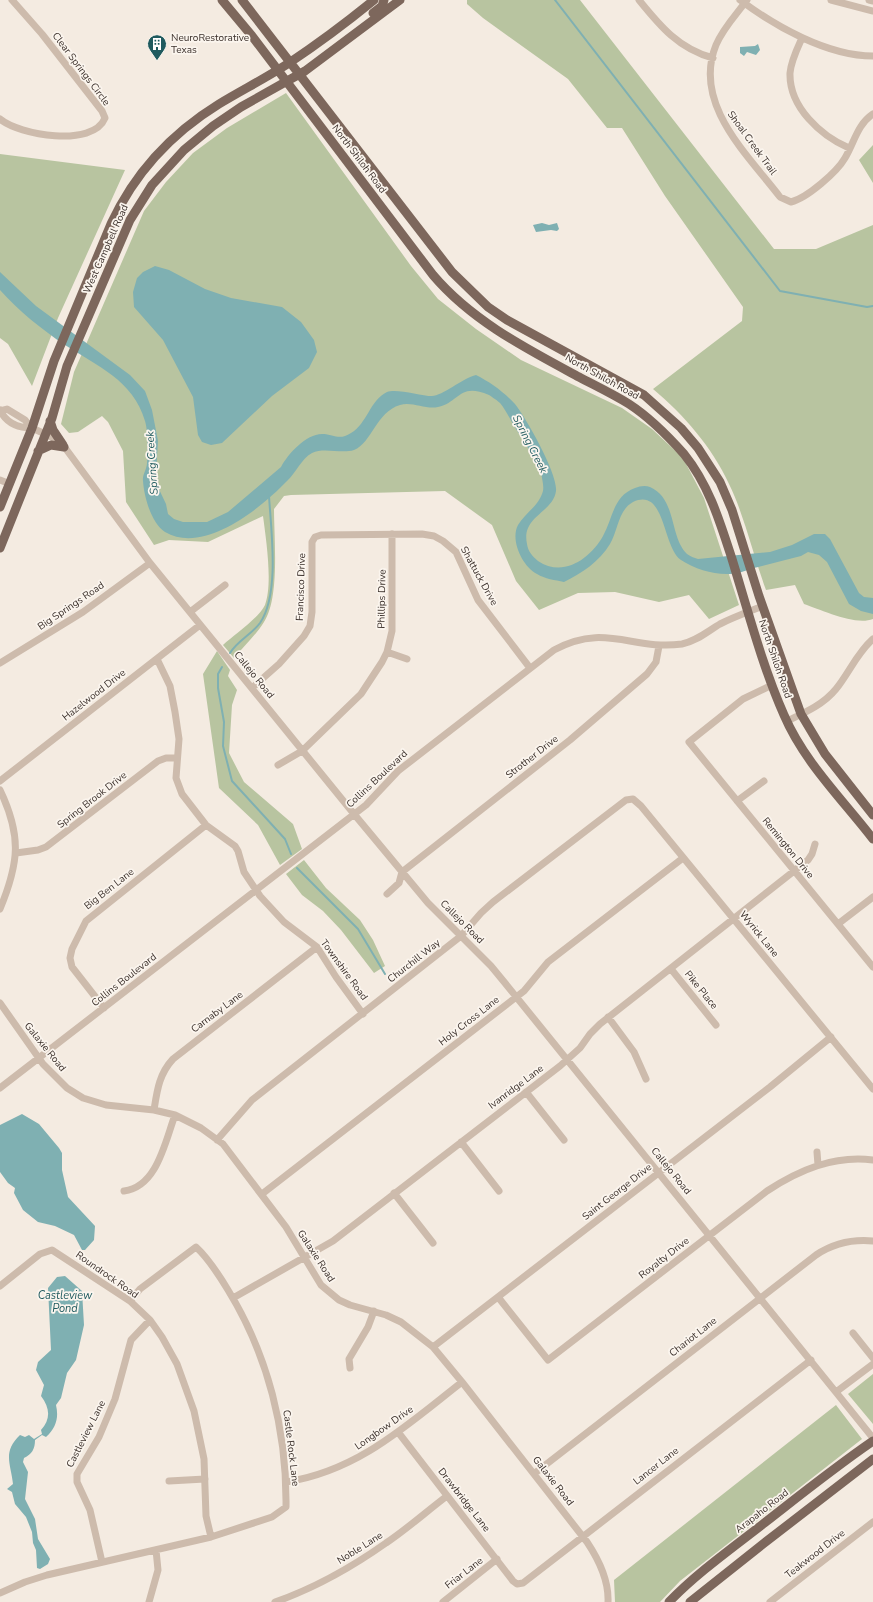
<svg xmlns="http://www.w3.org/2000/svg" width="873" height="1602" font-family="'Nunito Sans',sans-serif">
	<style>
		.green { fill: #b8c4a0 }
		.water { fill: #7fb0b2 }
		.lines { fill: none; stroke-linecap: round; stroke-linejoin: round }
		.stream { stroke: #7fb0b2; stroke-width: 2 }
		.minor { stroke: #cdbbac; stroke-width: 7 }
		.major { stroke: #7d675c; stroke-width: 9 }
		.labels { text-anchor: middle; dominant-baseline: central; stroke-width: 3.5; stroke-linejoin: round; paint-order: stroke }
		.poi-label { font-size: 10px; fill: #3b302b; stroke: #fbf5ee; text-anchor: start }
		.street-label { font-size: 10px; fill: #3b302b; stroke: #fbf5ee }
		.water-label { font-size: 11px; font-style: italic; fill: #1f5a5e; stroke: #fbf5ee }
	</style>
	<rect width="100%" height="100%" fill="#f4ebe1"/>
	<path class="green" d="M467,0H580L774,249H816L873,225V619C855,626 822,610 804,604L795,585L766,590C753,555 745,517 729,484C712,447 684,415 653,389L742,321L743,307L665,196L622,128H607L568,79L483,18L467,4Z
		M286,93L411,266L438,299L476,329L521,360L622,408L652,429L683,458L704,498L739,605L709,619L689,595L659,602L615,592L578,593L539,610L516,581L492,525L445,491L291,495L284,496L274,509C274,538 280,598 264,622C256,635 244,646 234,658L223,645C234,635 259,618 265,605C273,584 266,539 263,516L208,542L169,540L154,545L126,502L123,451L108,422L102,416L78,432L69,433L61,424L74,372L144,211L166,182L193,153L227,128Z
		M873,145V183L859,160Z
		M0,154L125,170L58,318L32,386L8,344L0,338Z
		M217,651L230,670L228,676L237,690L232,705L229,753L244,782L293,824L302,849L280,865L258,825L219,788L203,674Z
		M304,860L326,888L360,920L373,940L385,966L374,973L341,930L323,911L302,895L286,874Z
		M873,1374V1424L848,1394Z
		M836,1405L862,1439L680,1581L660,1602H615L614,1580Z"/>
	<path class="water" d="M758,44L760,50L756,55L747,52L744,56L740,53V47L755,46Z
		M542,223L549,225L557,223L559,229L557,231L551,230L536,232L533,225Z
		M155,266L169,270L205,289L231,298L282,307L301,322L314,340L317,352L309,368L272,396L222,443L211,445L202,442L198,435L193,397L163,340L134,307L133,292L137,278L143,272Z
		M0,272L36,306L130,375L145,391L152,410L158,441L156,474L157,485L166,504L168,514L174,519L183,522H207L228,512L281,467C288,454 306,434 322,434C334,434 339,441 351,433C367,424 370,400 387,392C396,388 421,396 432,396C442,396 463,378 476,375C490,382 504,392 515,404C526,418 558,474 556,491C553,513 521,516 527,544C528,551 532,556 538,561C563,578 590,559 603,536C613,518 613,496 635,488C640,486 645,485 650,487C677,499 669,536 687,554C690,556 694,558 698,559L770,552L792,545L814,534H825L830,539L859,593L864,597L873,598V614L861,611L849,604L827,562L819,555L808,552L801,556C785,560 770,564 754,568C747,570 738,574 730,574C714,575 695,569 681,560C662,547 666,487 633,502C618,510 618,531 610,544C599,562 582,573 564,582C555,580 545,579 537,574C522,566 510,540 518,525C525,513 539,506 543,491C544,486 542,478 541,473C534,455 522,439 513,424C509,417 505,409 500,403C498,401 492,397 489,395C459,382 460,402 438,407C426,410 412,401 400,405C376,412 372,443 354,450C341,454 324,447 312,453C301,459 296,473 287,481C261,508 204,555 165,532C151,523 144,496 143,481C142,475 147,469 147,463C148,453 148,430 145,421C133,380 97,366 65,345C41,329 19,311 0,290Z
		M22,1114L39,1124L59,1148L62,1153V1170L68,1197L95,1226L94,1240L85,1250H82L74,1235L55,1226L38,1222L23,1210L14,1193L15,1188L8,1183L0,1172V1125Z
		M65,1276L82,1291L84,1325L76,1360L67,1373L61,1398L56,1405C59,1418 56,1428 46,1437L42,1435L35,1440C35,1449 32,1454 24,1458L23,1462L28,1472L25,1499L35,1519L38,1539L50,1559L48,1564L40,1569L37,1568L36,1550L33,1543L32,1532L26,1517L15,1504L12,1492L7,1489L13,1484C11,1464 2,1452 20,1435L25,1437L29,1435L34,1439L42,1434L41,1430C51,1419 50,1408 41,1396L44,1385L36,1370L38,1362L51,1350L48,1288L57,1277Z"/>
	<g class="lines">
		<path class="stream" d="M555,0L780,291L867,307L873,306
			M230,653C237,641 252,634 260,623C280,594 271,530 269,496
			M222,667L218,674V688L224,722L223,746L232,781L285,839L291,854
			M297,868L358,929L385,974"/>
		<path class="minor" d="M639,0C660,26 679,49 713,58
			M740,0C775,26 827,56 873,56
			M747,0C736,15 723,28 716,45C692,104 748,155 780,197L791,202C807,198 837,172 845,158C855,141 857,125 873,114
			M831,0L873,11
			M869,0L873,1
			M802,38C797,49 791,61 790,73C789,107 821,136 849,148
			M0,119C19,135 93,148 105,118L102,111L42,34L12,0
			M0,410C6,423 18,428 32,428
			M0,411L7,409L25,420L32,428L56,439L63,445L150,563L354,814L428,903L491,966L505,983L873,1438
			M0,480L10,484
			M190,612L225,585
			M387,652L407,659
			M157,659L170,686L175,712L179,739L176,778L182,794L206,825L235,846L238,851L244,872L260,896L284,922L317,947L336,977L363,1014
			M0,663L83,612L150,563
			M772,685L743,699L689,742L873,967
			M252,688L279,664L304,636L310,626L312,612V542L315,537L321,535L422,534L434,536L443,541L456,552L478,600L530,668
			M787,721C804,713 823,705 836,689C849,673 857,653 873,639
			M278,765L302,751L361,694L382,662L387,652L392,631V534
			M0,781L200,625
			M0,790C22,836 19,863 0,909
			M737,801L764,781
			M16,853L38,850L46,847L158,761L166,758H177
			M387,894L399,883L402,872L570,740L647,674L656,662L659,646
			M838,924L873,897
			M671,969L716,1025
			M0,1003L43,1064L67,1088L83,1098L106,1105L154,1110L175,1115L201,1128L223,1144L286,1227L321,1285L339,1300L350,1305L386,1315L401,1322L433,1347L462,1382L587,1542C599,1560 609,1580 608,1602
			M104,1008L72,967L70,958L72,949L86,921L206,825
			M608,1017L634,1052L646,1079
			M0,1088L366,805L398,771L554,650C605,622 633,651 682,644C697,641 708,631 720,624C734,617 748,612 763,606
			M526,1092L564,1140
			M154,1110C157,1091 159,1074 173,1059L317,947
			M217,1140L252,1100L461,936L481,913L493,902L626,800L633,799L641,806L873,1089
			M461,1142L499,1191
			M817,1152L818,1165
			M124,1191C157,1187 165,1142 175,1115
			M394,1193L433,1243
			M262,1194L524,991L548,962L683,858
			M0,1286L40,1254L52,1250L130,1301L150,1320L162,1337L177,1364L194,1411L204,1459L206,1516L211,1537
			M498,1297L548,1360L767,1191C799,1170 834,1155 873,1160
			M233,1298L333,1241L560,1066L580,1048L590,1034L600,1024L808,860L812,854L815,844
			M853,1333L873,1358
			M433,1347L770,1087L831,1037
			M350,1368L349,1359L368,1327L374,1311
			M836,1392L873,1364
			M398,1432L513,1581L517,1584L523,1583L811,1360
			M535,1473L816,1255C834,1243 852,1239 873,1241
			M169,1481L205,1479
			M286,1482C358,1471 407,1425 462,1382
			M102,1562L90,1510L77,1482V1474L99,1437L115,1399L131,1340L150,1320
			M0,1593L25,1582L47,1575L211,1537L272,1517L286,1507C287,1431 268,1355 228,1290C219,1275 209,1259 196,1247L140,1289L130,1301
			M149,1602L158,1570L156,1550
			M275,1602C315,1588 352,1567 386,1543C407,1529 427,1511 447,1496
			M443,1602L497,1559
			M770,1602L873,1522"/>
		<path class="major" d="M222,0L252,36L433,275C472,321 527,349 579,377C596,386 613,394 629,404C649,417 668,436 684,454C709,485 720,522 732,559C748,611 762,665 784,715C804,762 843,800 873,839
			M242,0L452,272L488,307L507,320L644,395L681,428L698,448L720,482L732,510L759,596L801,714L825,754L873,815
			M373,13L382,6L384,0
			M50,421L53,430L63,445
			M38,451L51,445L64,447
			M0,507L32,428L54,361L111,224C134,174 172,133 219,104C242,90 266,78 289,63C319,43 347,22 374,0
			M0,548L52,418L67,366L130,220L152,185L184,150L213,126L241,107L305,71L400,0
			M669,1602C697,1573 731,1549 763,1524C799,1496 835,1467 873,1441
			M690,1602L763,1544L873,1459"/>
	</g>
	<defs>
		<g id="building-pin" transform="scale(1)"><path d="M0 17L-7.5 6A9.5 9.5 0 1 1 7.5 6Z" fill="#1f5a5e" stroke="#fbf5ee"/><path d="M-4-6H4V6H1V3H-1V6H-4ZM-2.5-4.3h1.7v1.8h-1.7ZM.8-4.3h1.7v1.8H.8ZM-2.5-1h1.7V.8h-1.7ZM.8-1h1.7V.8H.8Z" fill="#fff"/></g>
	</defs>
	<g fill-rule="evenodd">
		<use href="#building-pin" x="157" y="44"/>
	</g>
	<g class="labels">
		<g class="poi-label">
			<text x="171" y="38">NeuroRestorative<tspan x="171" dy="12">Texas</tspan></text>
		</g>
		<g class="street-label">
			<text transform="translate(81 69) rotate(53)">Clear Springs Circle</text>
			<text transform="translate(752 143) rotate(54)">Shoal Creek Trail</text>
			<text transform="translate(359 159) rotate(53)">North Shiloh Road</text>
			<text transform="translate(106 249) rotate(-66)">West Campbell Road</text>
			<text transform="translate(602 377) rotate(29)">North Shiloh Road</text>
			<text transform="translate(479 576) rotate(61)">Shattuck Drive</text>
			<text transform="translate(301 587) rotate(-88)">Francisco Drive</text>
			<text transform="translate(382 599) rotate(-89)">Phillips Drive</text>
			<text transform="translate(71 606) rotate(-34)">Big Springs Road</text>
			<text transform="translate(775 659) rotate(71)">North Shiloh Road</text>
			<text transform="translate(254 675) rotate(51)">Callejo Road</text>
			<text transform="translate(94 695) rotate(-38)">Hazelwood Drive</text>
			<text transform="translate(532 757) rotate(-38)">Strother Drive</text>
			<text transform="translate(377 779) rotate(-43)">Collins Boulevard</text>
			<text transform="translate(92 800) rotate(-38)">Spring Brook Drive</text>
			<text transform="translate(788 848) rotate(51)">Remington Drive</text>
			<text transform="translate(109 889) rotate(-38)">Big Ben Lane</text>
			<text transform="translate(462 922) rotate(45)">Callejo Road</text>
			<text transform="translate(759 934) rotate(51)">Wyrick Lane</text>
			<text transform="translate(414 961) rotate(-38)">Churchill Way</text>
			<text transform="translate(344 970) rotate(54)">Townshire Road</text>
			<text transform="translate(124 980) rotate(-38)">Collins Boulevard</text>
			<text transform="translate(701 990) rotate(51)">Pike Place</text>
			<text transform="translate(217 1012) rotate(-37)">Carnaby Lane</text>
			<text transform="translate(469 1021) rotate(-38)">Holy Cross Lane</text>
			<text transform="translate(45 1047) rotate(51)">Galaxie Road</text>
			<text transform="translate(516 1087) rotate(-37)">Ivanridge Lane</text>
			<text transform="translate(671 1171) rotate(51)">Callejo Road</text>
			<text transform="translate(617 1192) rotate(-38)">Saint George Drive</text>
			<text transform="translate(316 1256) rotate(57)">Galaxie Road</text>
			<text transform="translate(664 1258) rotate(-38)">Royalty Drive</text>
			<text transform="translate(107 1275) rotate(35)">Roundrock Road</text>
			<text transform="translate(693 1337) rotate(-38)">Chariot Lane</text>
			<text transform="translate(384 1428) rotate(-35)">Longbow Drive</text>
			<text transform="translate(86 1434) rotate(-63)">Castleview Lane</text>
			<text transform="translate(291 1448) rotate(83)">Castle Rock Lane</text>
			<text transform="translate(656 1466) rotate(-38)">Lancer Lane</text>
			<text transform="translate(553 1481) rotate(52)">Galaxie Road</text>
			<text transform="translate(464 1500) rotate(52)">Drawbridge Lane</text>
			<text transform="translate(762 1511) rotate(-38)">Arapaho Road</text>
			<text transform="translate(360 1548) rotate(-32)">Noble Lane</text>
			<text transform="translate(815 1554) rotate(-38)">Teakwood Drive</text>
			<text transform="translate(464 1573) rotate(-38)">Friar Lane</text>
		</g>
		<g class="water-label">
			<text transform="translate(530 444) rotate(63)">Spring Creek</text>
			<text transform="translate(152 463) rotate(-94)">Spring Creek</text>
			<text x="65" y="1295">Castleview<tspan x="65" dy="13">Pond</tspan></text>
		</g>
	</g>
</svg>
